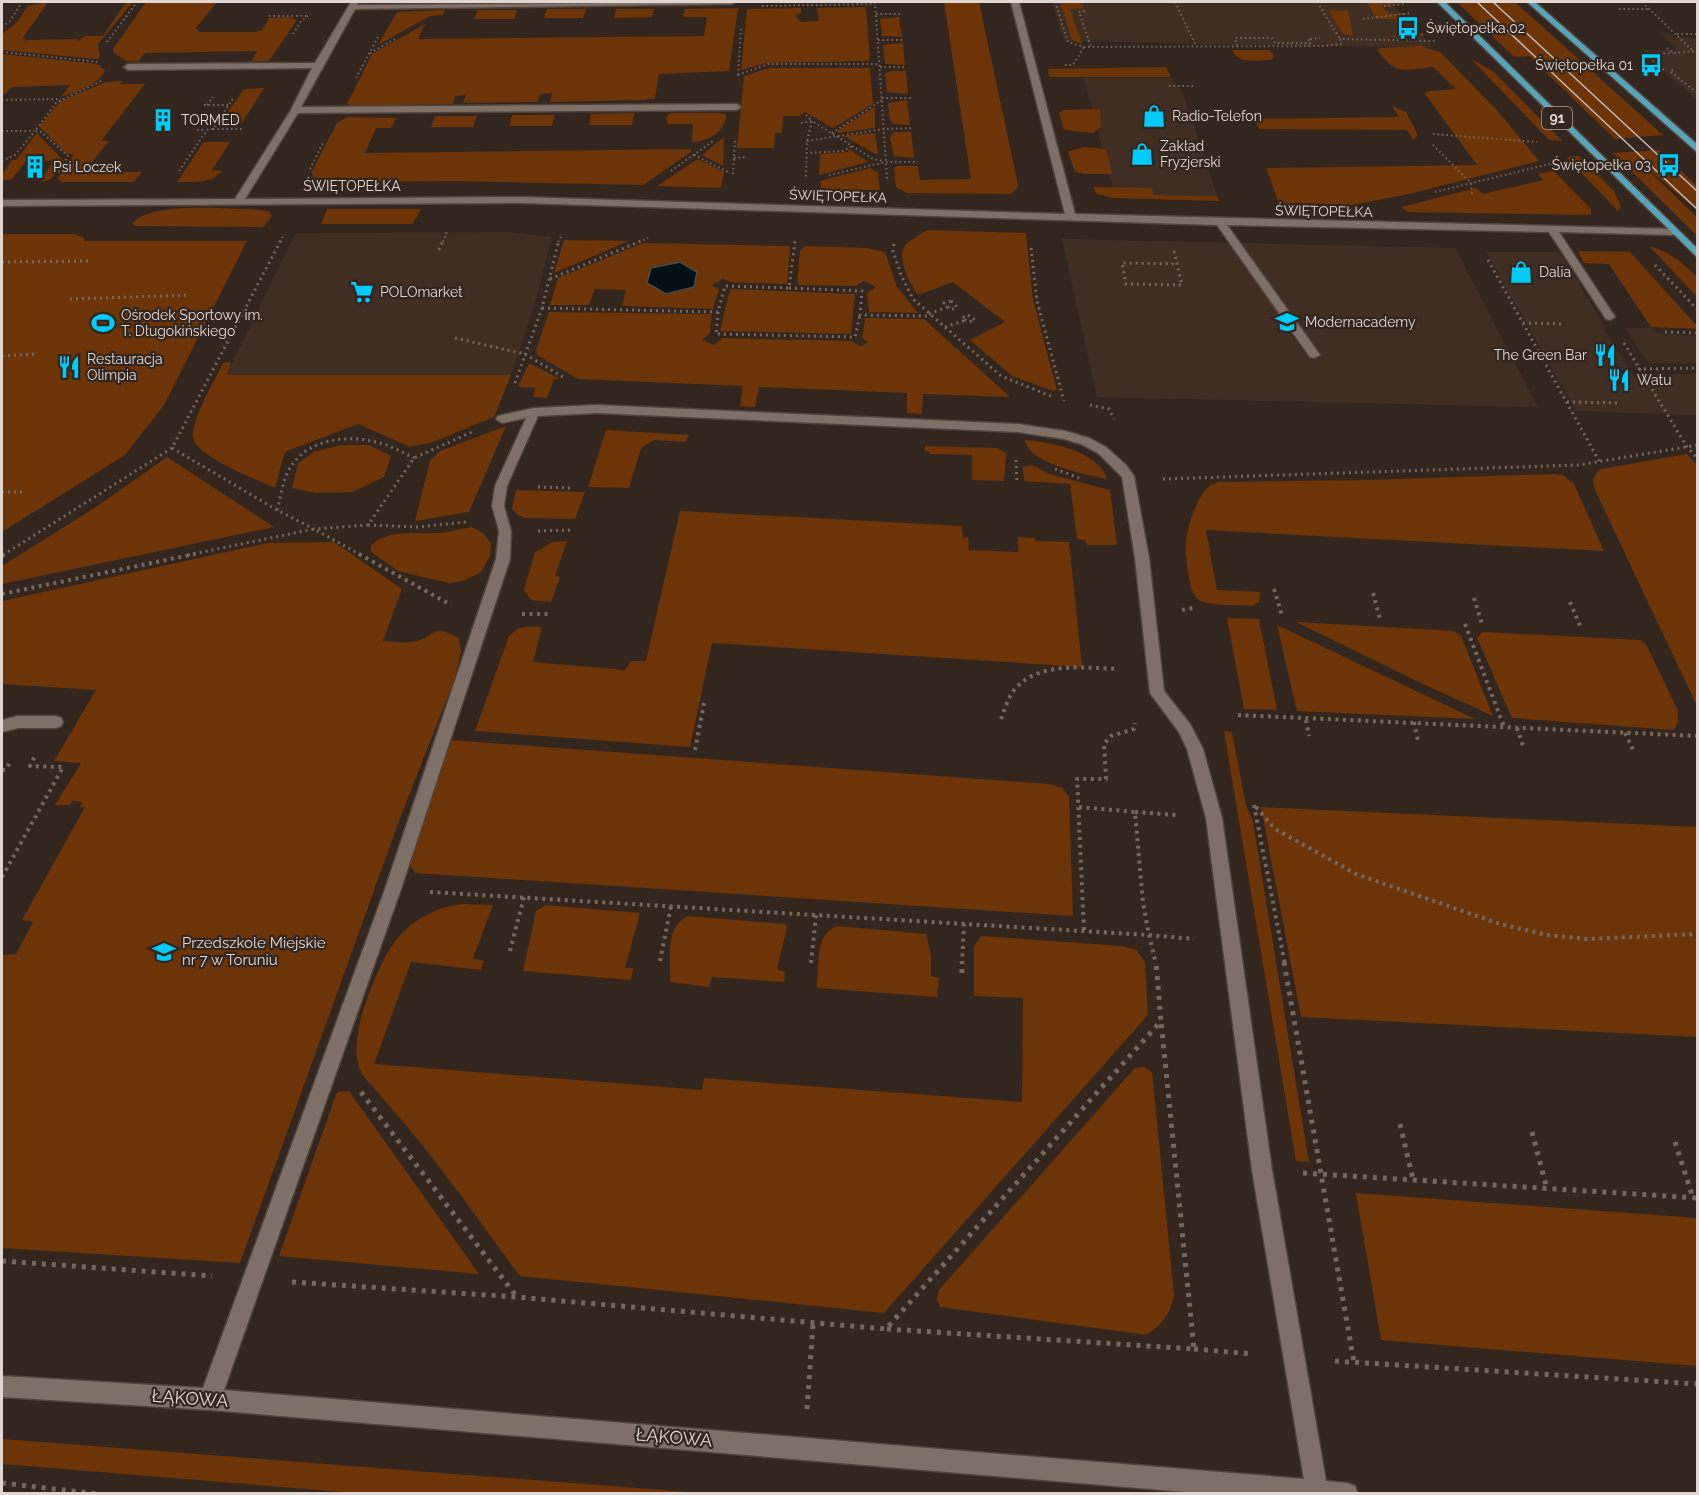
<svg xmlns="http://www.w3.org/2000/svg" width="1699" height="1495" font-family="Raleway,sans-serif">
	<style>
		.built { fill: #412e22 }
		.green { fill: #6d3407 }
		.water { fill: #041015; stroke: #464c4e; stroke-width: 1.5 }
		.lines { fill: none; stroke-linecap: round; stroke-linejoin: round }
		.minor-casing { stroke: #4e433d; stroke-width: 3 }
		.major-casing { stroke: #4e433d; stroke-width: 3 }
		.path-far3 { stroke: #736861; stroke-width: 2; stroke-dasharray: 1.5 3; stroke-linecap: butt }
		.path-far2 { stroke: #736861; stroke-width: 3; stroke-dasharray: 2 4; stroke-linecap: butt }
		.path-far1 { stroke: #736861; stroke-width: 4; stroke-dasharray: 3 4.5; stroke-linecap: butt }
		.path { stroke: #736861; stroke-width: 5; stroke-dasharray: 4 6; stroke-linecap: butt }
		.minor { fill: #7f7067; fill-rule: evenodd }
		.major { fill: #59a3b7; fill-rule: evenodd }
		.tram { stroke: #c4bab5; stroke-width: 1.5 }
		.labels { text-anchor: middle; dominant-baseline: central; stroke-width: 4.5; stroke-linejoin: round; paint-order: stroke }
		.far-poi-label { font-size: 14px; fill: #e0d7d2; stroke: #33261f; text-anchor: start }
		.shield { fill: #33261f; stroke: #aca29c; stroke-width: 1.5 }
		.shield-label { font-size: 14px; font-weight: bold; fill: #e0d7d2 }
		.far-street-label { font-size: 14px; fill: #e0d7d2; stroke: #33261f }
		.poi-label { font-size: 15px; fill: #e0d7d2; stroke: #33261f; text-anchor: start }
		.near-street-label { font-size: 18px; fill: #e0d7d2; stroke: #33261f }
	</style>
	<rect width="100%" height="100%" fill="#33261f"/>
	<path class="built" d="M1052,2H1390L1434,48L1064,41Z
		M1659,30L1674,37L1697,38V100L1640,51L1676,49Z
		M1084,78H1172L1183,94L1217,196L1153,195L1113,190Z
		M508,232L552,237L535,304L511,375H226L296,233Z
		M1062,239L1455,248L1538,407L1097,397Z
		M1486,252H1560L1606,329L1604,330L1635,377L1697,373V415L1576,411Z
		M1625,328H1653L1658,334L1697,336V364L1648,363Z"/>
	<path class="green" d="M48,2L23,38L26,40L25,42L27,40L78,39V41L85,36H103L126,2H133L98,44L100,57L97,59L2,50V34L17,22L28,6Z
		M146,2H217L196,28L200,32H255L262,30L269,18L290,17L297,20L269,61H252L257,51L145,53L138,62L127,61L114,53L113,49Z
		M944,2H979L1017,180L1018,187L1011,194L907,193L896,187L894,168L897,166H918L920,180L971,179Z
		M1060,2H1082L1084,8L1070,9L1082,44L1072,40Z
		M1367,2H1394L1396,4L1382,5L1389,14L1404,13L1411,21L1399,22L1409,34L1423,33L1424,36L1379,37L1400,35L1395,19H1376Z
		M1457,2H1515L1663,135L1615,139L1529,56L1514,57Z
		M864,7L866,8L870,59L868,61L767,63L741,70L747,9L801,8V13L795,15L801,22L819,21L817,8Z
		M738,8L729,71L659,74L655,98L644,100L550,102L552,93L541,94L537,102L463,103L466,95L455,96L453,104L355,106L347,104L372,54L425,24L418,39L704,36L707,17H683L685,9Z
		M547,9H586L583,18H544Z
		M616,9H654L652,17L614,18Z
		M445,10L443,15L430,16L378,45L397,12Z
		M478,10H517L514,19H474Z
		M1328,10L1348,11L1353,36L1343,34Z
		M899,17L902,37L882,36L880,19Z
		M903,43L905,65L885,64L883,45Z
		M1420,46L1440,52L1496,109L1539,161L1409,194L1353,205L1279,203L1266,168L1477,165L1425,94L1429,91L1456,89L1433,67C1402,70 1397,76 1377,50L1380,48Z
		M1232,50H1270L1274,57L1271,60C1256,60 1239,65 1232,50Z
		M2,54L90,63L99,65L105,70C98,85 76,92 61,97L70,85L12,87L5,94H2Z
		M1471,59L1494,72L1562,141L1549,140Z
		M1166,67L1171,77H1049L1048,69Z
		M769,68H870L873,104L833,128L805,112L799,116H783L782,133H775L774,148H737L744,76Z
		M890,71H906L908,94L887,92L885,74Z
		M122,81L120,84H145L101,141H109L84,172H142L134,182H61L58,178L74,154H67L39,126L61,101L106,82Z
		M264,88L242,123H220L244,89Z
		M907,100L910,125L893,124L890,120L888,103Z
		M1392,106L1406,112L1418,135L1413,140L1407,130L1259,129L1254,119L1399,117Z
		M875,107V128L838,133L837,131Z
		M1100,109L1101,127L1093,133L1064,130L1059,113L1064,110Z
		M634,113L632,125H589L591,114Z
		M671,113H719L726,114C727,131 707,142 692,142L693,124H667V116Z
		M512,115H555L552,126H509Z
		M435,116H477L473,127H431Z
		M347,117L396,118L391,128H376L365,153L691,149V152L643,185L455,181L324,182L313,177L312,171L337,123Z
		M894,132H911L914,158L894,156L890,138Z
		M37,133L64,161L51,179L42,182L41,179L54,161L27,160L12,179L2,181V174L12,160H16Z
		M875,133L878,153L875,154L844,136Z
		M724,137L723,166L702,155Z
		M204,142H230L212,170L222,171C211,184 193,182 177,182Z
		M1083,147L1106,149L1112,174H1084L1075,172L1068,152Z
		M849,149L868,162L819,175L820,154L848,152Z
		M1659,150L1697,186V210L1641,163L1697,217V236L1613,153Z
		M1571,156H1579L1614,191L1621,206L1618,211L1567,158Z
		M698,159L724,172L721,188L657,186Z
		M870,168L878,173L880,190H821L820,181Z
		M1554,171L1591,209V215L1408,212L1401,207L1476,188L1483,194L1543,180L1538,174Z
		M1093,187L1152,188L1153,195L1217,196L1219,201L1113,198L1097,194Z
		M252,209L268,211L272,216L263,227L135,226L132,224C149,201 224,209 252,209Z
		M327,209H421L413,224H321Z
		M928,230L1026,233L1033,300L1057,390L1053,391L1012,376L970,340L1005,322L953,282L918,295C911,285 896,258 905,246C910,239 921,234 928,230Z
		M2,234H74L84,238V241H247L164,405L125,455L2,532Z
		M564,240L629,241L554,273Z
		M643,243L788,246L790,248L787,284L730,282L723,279L712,285L719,290L713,309L622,306L626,290L595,289L589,305H550L558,278Z
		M805,246L867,248L885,252L897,287L918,313L869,312L867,293L876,287L864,281L856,286L800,285L797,282L800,251Z
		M1649,246C1670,252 1682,262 1697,277V297Z
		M1578,251L1630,252L1697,326V329L1651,327L1609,264L1584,263Z
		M730,289L855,294L851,334L720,331Z
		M549,312L712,314L710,333L702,340L714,345L722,338L853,341L860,347L868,342L862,338L865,318L924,319L1010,397L923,394L922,414L907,413V393L759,387L755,407L740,406L743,386L578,379L537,355L536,350Z
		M231,362L227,375H511L494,417L433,442L410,447L358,424L285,452L275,488C258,480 194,456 193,437C192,418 215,380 223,363Z
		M529,363L560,379H554L547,398L533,397L535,388L518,387Z
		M506,426L469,512L415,521L430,461L440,451Z
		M606,430L689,435L685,442L654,440L641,448L629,488L588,487Z
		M1025,440C1050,442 1099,451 1107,479C1087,475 1029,464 1025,440Z
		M341,445H369L391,456L384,477L352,492L316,493L292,488L298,463L314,452Z
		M925,446L997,448L1006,453L1004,481L972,480V455L930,454V452L925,451Z
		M1687,454L1698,466L1697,706L1595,490C1592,480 1593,475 1601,469Z
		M167,457L274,527L2,584V566L99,505Z
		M1032,465L1049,474L1110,490L1117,545H1087L1085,540L1077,539L1070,484L1024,481L1023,467Z
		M1552,474L1563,475L1574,484L1604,551L1206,530L1217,590L1260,592L1259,602L1253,606C1240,605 1212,606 1201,601C1192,596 1190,586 1189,577C1183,549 1185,529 1197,504C1202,493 1206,486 1218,482L1369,480Z
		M516,490L585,492L575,519L525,518L518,515L512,509Z
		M680,511L962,526L963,538L968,537L969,550L1018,552V537L1035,538L1036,541L1069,542L1082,667L712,643L690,747L475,731L509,636C519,625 528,626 542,627L533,662L625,670L631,661H646Z
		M471,527L483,533L491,543L490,556L481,572L463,581L449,583L398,571L371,552V545C390,529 415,534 438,533C449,532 460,529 471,527Z
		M567,541L555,576L560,577L551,602L531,600L524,590L535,552L553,542Z
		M334,542L402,589L383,641C392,641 402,643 411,642C436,639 429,622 459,638L461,652L455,678L399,821L240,1263L2,1248V955L16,954L33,922L22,920L85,807H80L82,802L72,801L70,805H55L81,763L54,761L96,690L2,684V601L268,543Z
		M1227,618L1259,619L1277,710L1244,709Z
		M1296,622L1454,631L1461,636L1493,716L1421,683Z
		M1277,625L1475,719L1297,711Z
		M1482,632L1641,640L1647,646L1678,711V722L1674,730L1512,718L1477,638Z
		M1224,731L1232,732L1246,805L1253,822L1309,1162L1296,1161Z
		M450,740L1049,784L1062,788L1069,797L1073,916L415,873L410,865L411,854Z
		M1261,807L1697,827V1037L1301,1017Z
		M464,904L493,905L473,958L484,961L481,970L411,962L374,1064L702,1090L704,1078L1022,1102L1023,998L974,996V946L981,936L1122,946L1136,950L1145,962L1148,1015L884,1313L520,1276C486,1231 454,1184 418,1140C404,1123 389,1105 374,1088C370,1083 362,1076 360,1070C348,1040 370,988 383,961C399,928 428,907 464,904Z
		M546,905L640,913L625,968H633L631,980L523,971L536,911Z
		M688,916L785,924L787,927L777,969L785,972L784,982L712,977L709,987L670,982C671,961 664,926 688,916Z
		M838,926L926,934L931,955V976L939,978L937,997L817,988C819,968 814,932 838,926Z
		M1144,1067L1152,1072L1174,1295C1170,1315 1163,1323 1147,1335L940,1307L937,1300L939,1290L1127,1077L1135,1068Z
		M349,1091L479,1274L279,1256L337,1092Z
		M1356,1193L1697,1218V1366L1381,1340Z
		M2,1439L702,1493H356L2,1464Z"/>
	<path class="water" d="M680,262L697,272L694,287L666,294L647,283L651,268Z"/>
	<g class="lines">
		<g class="minor-casing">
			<path id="minor" d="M351,2H359L357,5L736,2L732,4L355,9L301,107L737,104L741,107L737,110L298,113L245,199L521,197L1065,214L1011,2H1019L1075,214L1674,229L1679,232L1674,235L1559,232L1615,317L1610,320L1606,319L1549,232L1227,225L1320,355L1314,358L1310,357L1217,225L521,203L2,206V200L235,199L291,110L312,68L128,70L124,67L128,64L315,63Z
				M597,405L1018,424L1065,431L1089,438L1106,447L1126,465L1134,476L1149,558L1164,691L1190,724L1203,749L1222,818L1272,1170L1326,1481L1347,1483L1355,1486L1358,1494H1209L210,1410L2,1397V1376L203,1388L385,889L496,559L499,531L492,506L495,486L526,418L502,423L496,419L498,416L534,408ZM597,413L1018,432L1064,439L1081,444L1098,453L1122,477L1135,558L1150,693L1179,732L1187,749L1206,818L1252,1170L1304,1479L224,1390L401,889L510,559L511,531L504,506L507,486L538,416Z
				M18,716H56L61,718L63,722L61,726L56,728H18L2,732V720Z"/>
		</g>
		<g class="major-casing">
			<path id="major" d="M1437,2H1445L1698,249V258Z
				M1527,2H1535L1698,145V153Z"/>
		</g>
		<path class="path-far3" d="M875,2L887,179
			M1055,2L1068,42L1084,47L1325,46L1341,44L1340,39L1435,41
			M1175,2L1196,46
			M1317,2L1340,39
			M1642,2L1694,52
			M762,6L875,4
			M1384,6L1406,4
			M1619,9H1648
			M1085,11L1079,12L1091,47
			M876,14H901
			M269,16H306
			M1363,19L1412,13
			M2,27L10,21L22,2
			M293,34L301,21L309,15
			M1677,34H1698
			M878,40H904
			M107,42L137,2
			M1237,46L1235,38H1272L1275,43H1311L1308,39L1320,38
			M1667,48L1673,53L1698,51
			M2,52L99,62
			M370,53L395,39
			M1646,54L1665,71
			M1641,55L1673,53
			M1065,65H1073L1084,47
			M880,67H907
			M1673,70L1670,71L1696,92
			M738,75L741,29
			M738,75L768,64H879
			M356,78L378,37
			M1169,86H1195
			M882,98H911
			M2,100L61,99
			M204,105H229
			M207,105L213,97
			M806,115L812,121L807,141L806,177
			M801,123L812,121L873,159L882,161
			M213,129H244
			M197,130H206
			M2,131H34
			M832,133L882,100
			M1433,134L1537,142
			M807,141L884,129L914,128
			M1433,145L1471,183L1472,194
			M806,153L843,151L852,146
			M694,155L728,172
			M734,158L745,157
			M2,161L15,155L35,131
			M310,169L324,141
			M179,171L207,130L213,129L234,97
			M671,171L713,141
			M59,172L68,156L41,132L35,131L56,103L103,80
			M733,174L735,140
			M829,175L886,162H918
			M1435,192L1558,162
			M280,242L284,234
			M443,242L447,231
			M558,242L562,235
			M639,242L648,238"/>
		<path class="path-far2" d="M894,244L893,251L901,275L913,299L1001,376L1053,397
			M1031,248L1037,301L1064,401
			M439,250L443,240
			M1174,251L1182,285L1126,284L1122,263L1177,264
			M1488,260L1599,461
			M2,262L91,261
			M1655,265L1698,310
			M550,279L643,240
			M789,288L862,291L860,315L930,316
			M70,299L190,295
			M951,301L957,307L951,310L944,303Z
			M542,308L718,312L725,286L789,288L795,241
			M718,312L716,334L855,337L860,315
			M929,314L947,307
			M968,315L975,320L969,322L962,318Z
			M1523,323L1562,324
			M945,327L966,320
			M1665,332L1698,333
			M455,338L525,354L563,377
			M1624,343L1687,447L1698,459
			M2,356L35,354
			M1542,358L1581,357
			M1638,369L1698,368
			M515,383L542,308L559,240
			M1567,402L1618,403
			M1090,405L1109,409L1114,419
			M172,448L277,510L314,529L368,525L414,458L472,432
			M1016,460L1017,483
			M1055,469L1079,478
			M1163,479L1578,465L1698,445
			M538,487L572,488
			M2,492H23
			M277,510C281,497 282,482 289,470C306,438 349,434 380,443C392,446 403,453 414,458
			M368,525L418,527L466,522
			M538,531L574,530
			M3,555L172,448L281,240
			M188,555L314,529L361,555"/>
		<path class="path-far1" d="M359,554L451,605
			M2,556L5,554
			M1274,589L1282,615
			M1373,593L1380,619
			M2,594L195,554
			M1474,598L1482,624
			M1570,602L1581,628
			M1182,610L1194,608
			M522,614H548
			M1465,624L1504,727
			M1238,715L1698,736
			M1001,719C1005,709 1008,697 1015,689C1039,661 1085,668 1118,669
			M1306,720L1309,736
			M1414,722L1418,741
			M1517,728L1523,746
			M1625,733L1634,752
			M695,750L704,703
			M2,770H5L11,761
			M1254,805L1285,964
			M1079,807L1135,812L1143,903L1149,935L1194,939
			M1256,807L1275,829L1356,874L1500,924L1547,935L1587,939L1698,934
			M1135,812L1176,815
			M2,877L63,767L30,766L35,756
			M430,892L1149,935L1156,964
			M1084,930L1077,779H1106L1104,744L1111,736L1134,729L1135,723
			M510,951L524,897
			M660,961L671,906
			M811,963L816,915
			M962,964L964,924"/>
		<path class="path" d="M1284,962L1354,1363
			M962,973V962
			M361,1092L516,1296
			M1400,1124L1413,1179
			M1532,1132L1547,1189
			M1675,1142L1693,1198
			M1303,1173L1698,1198
			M2,1261L212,1276
			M292,1282L516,1297L886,1329L1161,1021L1156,962
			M887,1329L1194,1349L1161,1021
			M1194,1349L1253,1354
			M1335,1361L1698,1384
			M807,1409L813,1324
			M2,1483L98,1494"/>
		<use href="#minor" class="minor"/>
		<use href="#major" class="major"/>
		<path class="tram" d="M1477,2L1698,210
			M1493,2L1698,192"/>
	</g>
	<defs>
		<g id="bus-bare" transform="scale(1.8)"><path d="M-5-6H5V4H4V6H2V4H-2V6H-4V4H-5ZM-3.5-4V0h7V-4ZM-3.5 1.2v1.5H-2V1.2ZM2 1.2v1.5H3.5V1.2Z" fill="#00cbf9" stroke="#33261f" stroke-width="2.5" paint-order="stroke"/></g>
		<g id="shop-bare" transform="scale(1.8)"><path d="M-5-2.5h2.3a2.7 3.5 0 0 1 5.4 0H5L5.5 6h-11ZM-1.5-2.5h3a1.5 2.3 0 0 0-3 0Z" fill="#00cbf9" stroke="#33261f" stroke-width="2.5" paint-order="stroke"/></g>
		<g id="building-bare" transform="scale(1.8)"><path d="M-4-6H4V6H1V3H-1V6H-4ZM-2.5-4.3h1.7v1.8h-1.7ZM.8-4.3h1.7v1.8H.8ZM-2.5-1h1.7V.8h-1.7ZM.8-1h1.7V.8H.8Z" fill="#00cbf9" stroke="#33261f" stroke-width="2.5" paint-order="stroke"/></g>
		<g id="supermarket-bare" transform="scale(1.8)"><path d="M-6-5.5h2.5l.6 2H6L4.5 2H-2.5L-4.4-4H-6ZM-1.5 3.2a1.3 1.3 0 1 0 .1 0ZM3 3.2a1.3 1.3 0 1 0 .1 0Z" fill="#00cbf9" stroke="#33261f" stroke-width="2.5" paint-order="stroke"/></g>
		<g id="university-bare" transform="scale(1.8)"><path d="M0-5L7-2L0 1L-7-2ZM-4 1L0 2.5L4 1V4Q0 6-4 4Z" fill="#00cbf9" stroke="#33261f" stroke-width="2.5" paint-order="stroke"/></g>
		<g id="stadium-bare" transform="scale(1.8)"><path d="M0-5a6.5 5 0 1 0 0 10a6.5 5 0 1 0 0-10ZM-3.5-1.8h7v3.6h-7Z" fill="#00cbf9" stroke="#33261f" stroke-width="2.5" paint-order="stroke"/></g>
		<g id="restaurant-bare" transform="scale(1.8)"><path d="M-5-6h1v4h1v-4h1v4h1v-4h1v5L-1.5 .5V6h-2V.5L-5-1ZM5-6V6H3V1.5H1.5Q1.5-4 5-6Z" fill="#00cbf9" stroke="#33261f" stroke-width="2.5" paint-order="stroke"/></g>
		<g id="school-bare" transform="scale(1.8)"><path d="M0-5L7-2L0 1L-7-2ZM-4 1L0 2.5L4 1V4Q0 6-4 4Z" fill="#00cbf9" stroke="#33261f" stroke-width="2.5" paint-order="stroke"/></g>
	</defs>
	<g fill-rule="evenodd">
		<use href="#bus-bare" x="1408" y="28"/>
		<use href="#bus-bare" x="1651" y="65"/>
		<use href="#shop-bare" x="1154" y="116"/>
		<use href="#building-bare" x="163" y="120"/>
		<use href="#shop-bare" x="1142" y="154"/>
		<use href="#bus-bare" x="1669" y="165"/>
		<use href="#building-bare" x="35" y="167"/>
		<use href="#shop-bare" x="1521" y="272"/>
		<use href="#supermarket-bare" x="362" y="292"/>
		<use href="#university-bare" x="1287" y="322"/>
		<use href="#stadium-bare" x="103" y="323"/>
		<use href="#restaurant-bare" x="1605" y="355"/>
		<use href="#restaurant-bare" x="69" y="367"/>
		<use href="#restaurant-bare" x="1619" y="380"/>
		<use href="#school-bare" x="164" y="952"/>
	</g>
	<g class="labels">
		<g class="far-poi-label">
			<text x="1426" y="28">Świętopełka 02</text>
			<text x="1633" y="65" text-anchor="end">Świętopełka 01</text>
			<text x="1172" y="116">Radio-Telefon</text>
			<text x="181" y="120">TORMED</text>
			<text x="1160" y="146">Zakład<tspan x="1160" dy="16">Fryzjerski</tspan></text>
			<text x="1651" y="165" text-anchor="end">Świętopełka 03</text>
			<text x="53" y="167">Psi Loczek</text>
			<text x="1539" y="272">Dalia</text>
			<text x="380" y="292">POLOmarket</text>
			<text x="121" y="315">Ośrodek Sportowy im.<tspan x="121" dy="16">T. Długokińskiego</tspan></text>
			<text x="1305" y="322">Modernacademy</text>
			<text x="1587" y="355" text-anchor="end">The Green Bar</text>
			<text x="87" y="359">Restauracja<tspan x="87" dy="16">Olimpia</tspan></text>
			<text x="1637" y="380">Watu</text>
		</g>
		<rect class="shield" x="1542" y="107" width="30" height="22" rx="4.5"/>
		<g class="shield-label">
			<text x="1557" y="118">91</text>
		</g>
		<g class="far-street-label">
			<text x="352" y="186">ŚWIĘTOPEŁKA</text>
			<text transform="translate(838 196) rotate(2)">ŚWIĘTOPEŁKA</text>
			<text transform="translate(1324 211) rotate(1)">ŚWIĘTOPEŁKA</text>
		</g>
		<g class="poi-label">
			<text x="182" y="943">Przedszkole Miejskie<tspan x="182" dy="17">nr 7 w Toruniu</tspan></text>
		</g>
		<g class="near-street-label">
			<text transform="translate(190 1398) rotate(4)">ŁĄKOWA</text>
			<text transform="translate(674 1437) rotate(5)">ŁĄKOWA</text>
		</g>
	</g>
	<rect width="1699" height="1495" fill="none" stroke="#e0d7d2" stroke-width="6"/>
</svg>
